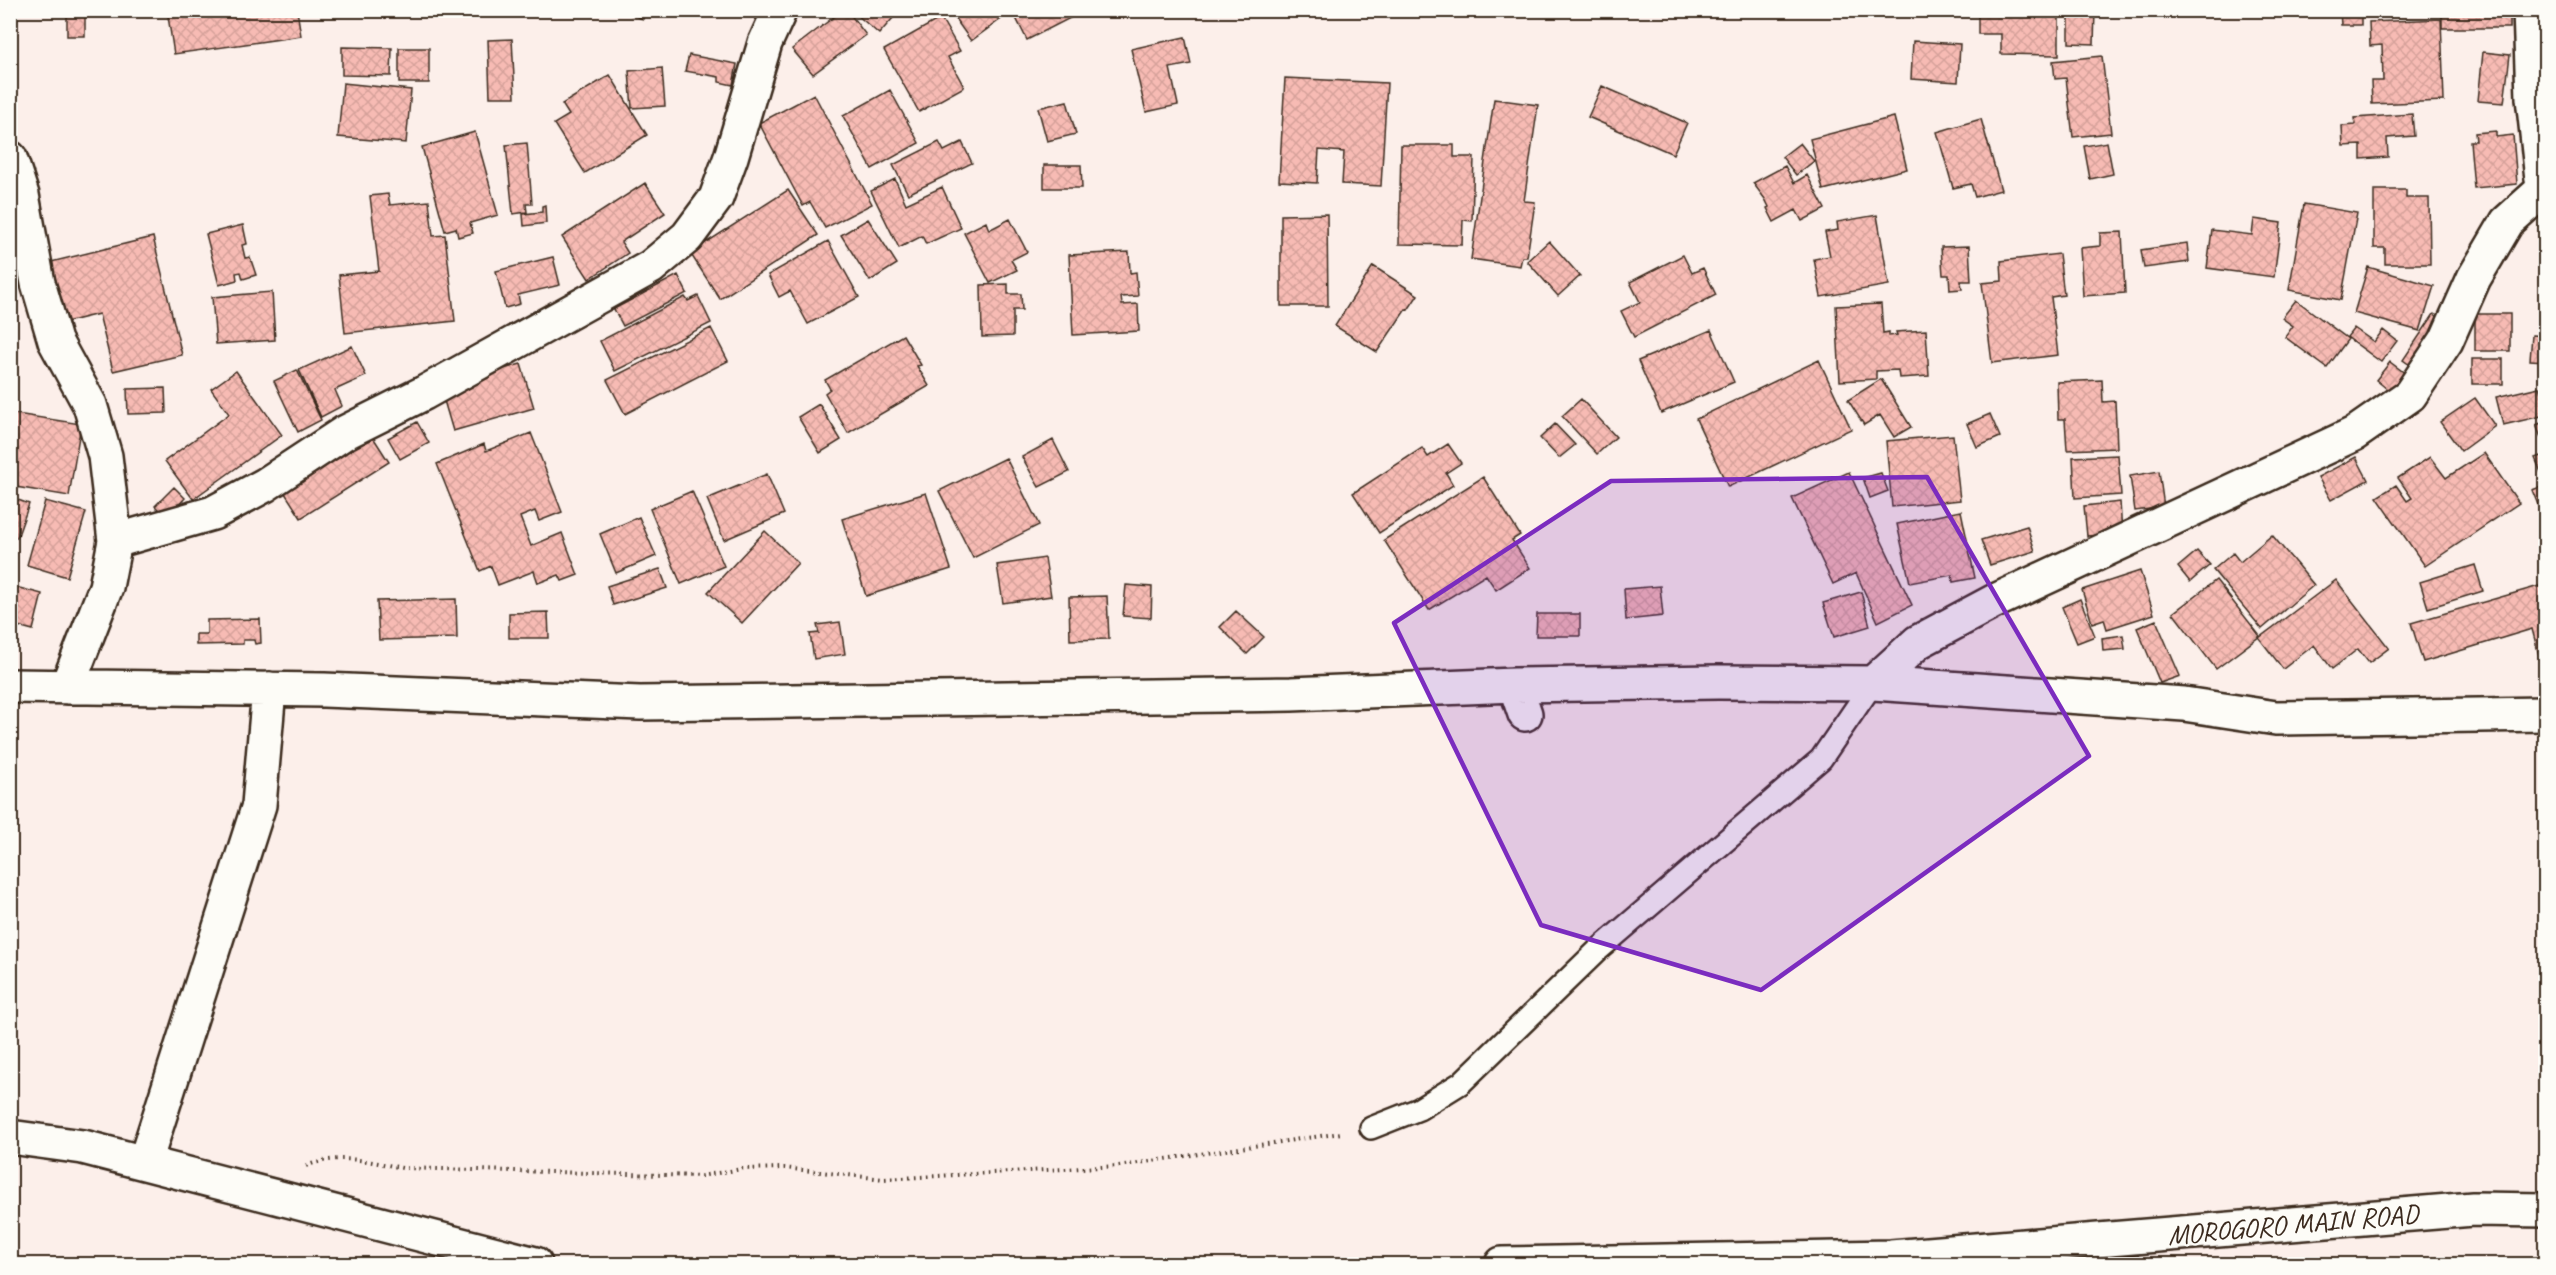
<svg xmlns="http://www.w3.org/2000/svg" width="2556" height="1275" font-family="Caveat,sans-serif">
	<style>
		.building { fill: url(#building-cross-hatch); stroke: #3b2a1e; stroke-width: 1.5 }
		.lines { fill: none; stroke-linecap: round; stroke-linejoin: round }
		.lane-casing { stroke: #3b2a1e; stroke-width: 26 }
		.street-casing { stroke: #3b2a1e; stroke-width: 38 }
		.highway-casing { stroke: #3b2a1e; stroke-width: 38 }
		.path { stroke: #3b2a1e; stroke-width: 4; stroke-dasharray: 1.5 4.5; stroke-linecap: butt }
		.lane { stroke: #fdfcf7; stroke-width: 21 }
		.street { stroke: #fdfcf7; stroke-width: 33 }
		.highway { stroke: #fdfcf7; stroke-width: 33 }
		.marked { fill: #7b2cbf; fill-opacity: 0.2; stroke: #7b2cbf; stroke-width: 4.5; stroke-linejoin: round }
		.labels { text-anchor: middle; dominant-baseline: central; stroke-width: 4.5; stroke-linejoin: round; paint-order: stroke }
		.street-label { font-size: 28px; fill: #3b2a1e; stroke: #fdfcf7 }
	</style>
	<defs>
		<pattern id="building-cross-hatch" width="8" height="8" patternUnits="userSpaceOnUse" patternTransform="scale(1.5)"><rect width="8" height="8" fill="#f7bbb4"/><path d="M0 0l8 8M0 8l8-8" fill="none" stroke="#d5a19a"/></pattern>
	</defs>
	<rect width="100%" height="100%" fill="#fcefea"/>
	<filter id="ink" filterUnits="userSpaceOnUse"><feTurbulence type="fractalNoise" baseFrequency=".0167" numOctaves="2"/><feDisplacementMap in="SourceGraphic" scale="12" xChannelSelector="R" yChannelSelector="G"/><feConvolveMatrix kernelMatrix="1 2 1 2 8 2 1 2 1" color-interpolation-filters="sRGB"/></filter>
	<g filter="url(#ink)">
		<path class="building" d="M67,10H102V16H85V36H67Z
			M167,10H297L301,36L174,54Z
			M478,10H586V13L478,14Z
			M618,10H646L643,19Z
			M843,10H847L866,35L813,74L792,49Z
			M859,10H900L879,34L856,14Z
			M949,10H994L1001,19L971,41Z
			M1012,10H1081L1082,12L1027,40Z
			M1978,10L2059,11V55L2001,54V34H1978Z
			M2069,10H2095L2094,44L2069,43Z
			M2340,10H2361V25H2341Z
			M2442,10H2510V28H2442Z
			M941,18L960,51L948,57L964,87L919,112L884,50Z
			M2441,19L2444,101L2372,104L2371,81H2383L2382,45L2370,46L2369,22Z
			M1185,37L1191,64L1170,68L1178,105L1146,112L1131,49Z
			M512,39L515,97H490L488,40Z
			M1913,41L1960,44L1958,82L1911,79Z
			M342,47L392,48L391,76L342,75Z
			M399,48H429V83H399Z
			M2483,52L2510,55L2504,103L2478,101Z
			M689,55L737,64L733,85L719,82V77L685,71Z
			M2102,56L2111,133L2073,137L2066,78L2055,79L2053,61Z
			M662,68L665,106L632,108L629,71Z
			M610,75L647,135L585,173L554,124L569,115L562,104Z
			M1285,78L1387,83L1381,186L1342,184L1344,152L1319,150L1317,183L1279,181Z
			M343,83L411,90L406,143L338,137Z
			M1602,86L1687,123L1673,154L1588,117Z
			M890,90L919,143L872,169L843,116Z
			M814,94L872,204L825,228L810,202L803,206L759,123Z
			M1494,99L1538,105L1524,201L1535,202L1527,257H1522L1520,266L1471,259Z
			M1067,101L1076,134L1047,141L1038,108Z
			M2412,114L2414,136L2387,138L2388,157L2361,159V145L2343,146L2342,126L2355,125L2354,118Z
			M1894,117L1907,169L1823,190L1810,139Z
			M1981,119L2001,190L1975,197L1971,184L1953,188L1937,132Z
			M2496,131V137L2513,135L2517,184L2474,188L2470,141H2476L2475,133Z
			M475,132L498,215L470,223L473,233L458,237L456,228L445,231L422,147Z
			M939,142L944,151L962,142L972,163L908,194L893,165Z
			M2107,142L2113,174L2090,179L2084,146Z
			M527,143L532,204H526L527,212L513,214L506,145Z
			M1800,143L1814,161L1796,175L1782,157Z
			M1401,145H1454V157H1474L1472,221L1463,220L1462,245L1399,244Z
			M1044,165H1081L1082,188H1044Z
			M1785,166L1794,183L1807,175L1825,209L1802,221L1796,210L1774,222L1767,208L1769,207L1765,199L1753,183Z
			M895,179L906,204L942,187L961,228L926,244L922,236L899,248L871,191Z
			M645,183L665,213L621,242L628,253L589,279L562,237Z
			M788,190L818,235L720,299L690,253Z
			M2374,190H2406V198H2429L2430,264H2385V248H2374Z
			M388,194L390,205L429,201L433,236L445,235L455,321L345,333L339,275L379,271L370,196Z
			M2304,204L2357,213L2341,300L2289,290Z
			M545,205L546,223L524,226L523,214L542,212V206Z
			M1327,214L1328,306H1281V215Z
			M1877,215L1889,285L1821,297L1814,259L1830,256L1825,232L1838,230L1837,222Z
			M868,219L897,264L870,281L841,235Z
			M1010,219L1027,252L1011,260L1017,270L990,283L964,233L986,222L989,230Z
			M2254,219L2281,223L2274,277L2207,268L2212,230L2252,235Z
			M243,225L247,244L242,245L245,258L250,257L256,275L243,279L241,272L236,273L237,280L219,285L206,234Z
			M2122,232L2125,293L2083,296L2080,248L2100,246V233Z
			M153,237L182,355L113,371L99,314L66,322L51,262Z
			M828,241L859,297L808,324L790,291L779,297L768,275Z
			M1549,241L1580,276L1558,296L1527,261Z
			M2187,243L2189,262L2144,268L2141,250Z
			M1969,246L1971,281H1961L1962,289L1950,290L1949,275H1943L1941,247Z
			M1129,252L1130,273L1136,272L1138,296L1121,297L1122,305L1138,304L1139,331L1073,335L1069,255Z
			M2059,254L2064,295L2051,297L2058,355L1992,363L1982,283L2002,281L2001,261Z
			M1683,255L1692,273L1703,268L1716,295L1634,337L1621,311L1640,302L1630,282Z
			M553,257L560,285L518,295L520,304L505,308L496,271Z
			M1373,266L1418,295L1408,310L1406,309L1377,352L1335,326Z
			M2368,267L2434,286L2420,331L2354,313Z
			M678,275L687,293L623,326L614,309Z
			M1008,284V294H1021L1022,310H1013V336L982,337L981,285Z
			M272,292L275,340L216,344L212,297Z
			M698,296L711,323L615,371L600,341L685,297L688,301Z
			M2296,300L2348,339L2327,368L2285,337L2293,326L2282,318Z
			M1881,304L1883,333L1889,332V336L1897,335L1896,332L1926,330L1929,376L1899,378L1898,370L1876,371V379L1840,381L1836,306Z
			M2434,314L2449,324L2417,370L2403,360Z
			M2475,314H2510V351H2475Z
			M711,328L728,361L625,414L607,380Z
			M2354,328L2374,342L2383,330L2397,341L2381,362L2347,337Z
			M1711,330L1734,382L1661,413L1638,361Z
			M903,335L921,365L917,366L929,386L848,433L825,393L830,389L825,380Z
			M2532,335L2546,336V361L2530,360Z
			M352,346L366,376L335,390L342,406L321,417L299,370Z
			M2472,359H2503V384H2472Z
			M1819,360L1851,429L1728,487L1696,419Z
			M2390,362L2406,374L2392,393L2376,380Z
			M521,364L534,408L453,431L440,387Z
			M297,370L321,420L298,432L274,381Z
			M236,371L282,435L193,499L165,461L229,414L211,389Z
			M1881,379L1911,427L1894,437L1880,415L1864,425L1848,400Z
			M2102,380L2103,402L2115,401L2117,448L2067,450L2065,419H2058L2057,382Z
			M2539,387L2542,397L2546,396V415L2503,425L2496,397Z
			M165,388L166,413L128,414L127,389Z
			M2475,398L2495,426L2461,451L2440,422Z
			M1581,399L1616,437L1597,454L1562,416Z
			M819,404L841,440L820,453L798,417Z
			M10,413L81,424L69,496L10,486Z
			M1990,414L2000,437L1977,447L1967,424Z
			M2546,421V450L2536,425Z
			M417,422L429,443L400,459L388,438Z
			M1555,424L1575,445L1559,458L1540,438Z
			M531,433L562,512L539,521L535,511L520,517L531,546L562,533L578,575L562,581L559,575L538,583L534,571L498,585L491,566L480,571L437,464L484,444L486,451Z
			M371,434L389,462L301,518L283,490Z
			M1953,435L1960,500L1892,507L1886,441Z
			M1053,440L1069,472L1039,487L1022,457Z
			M1448,444L1461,463L1446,473L1453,485L1379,533L1353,493L1422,448L1428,457Z
			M2484,453L2519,503L2425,566L2377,497L2396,485L2407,501L2412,498L2398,478L2430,457L2446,478Z
			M2546,454V470L2541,472L2535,458Z
			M2118,455L2121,495L2075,498L2073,457Z
			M2356,457L2368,480L2331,500L2318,477Z
			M1006,458L1039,525L973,558L939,491Z
			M2159,471L2164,507L2135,511L2130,476Z
			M1849,472L1912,605L1878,622L1856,573L1833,584L1792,498Z
			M1881,473L1888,491L1870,498L1863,478Z
			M767,474L784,514L724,540L707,499Z
			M1483,477L1520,535L1512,540L1530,568L1496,590L1486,575L1429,610L1384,540Z
			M2546,485V522H2545L2532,490Z
			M174,487L185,498L167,518L155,506Z
			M692,491L724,566L681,584L650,509Z
			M926,493L951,569L866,596L842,519Z
			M10,497L29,504L17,538L10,535Z
			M45,501L86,512L67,577L27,565Z
			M2120,502L2122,533L2087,536L2084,506Z
			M1961,511L1975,578L1953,582L1952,575L1910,583L1897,524Z
			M639,517L656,556L616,573L600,534Z
			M2027,526L2035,551L1990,565L1981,540Z
			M765,531L798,563L742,623L708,592Z
			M2272,535L2314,585L2262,629L2213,570L2233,553L2240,562Z
			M2197,551L2210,565L2190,582L2178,567Z
			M1045,558L1051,596L1003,603L997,565Z
			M2475,565L2483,591L2428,608L2420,582Z
			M660,569L667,588L613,605L607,586Z
			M2140,571L2154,614L2107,629L2104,619L2092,623L2082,590Z
			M2216,580L2260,636L2216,669L2173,613Z
			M2336,580L2389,648L2369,663L2358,649L2332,669L2314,645L2283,669L2259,638Z
			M2546,584V657L2540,659L2532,629L2423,662L2411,623Z
			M1126,585L1152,587L1151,618L1123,616Z
			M12,586L42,594L33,630L10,624Z
			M1660,586L1663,616L1626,620L1624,589Z
			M1861,592L1870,626L1834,637L1823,603Z
			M1107,596L1109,639L1070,640L1069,597Z
			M456,599L457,638L379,640L377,601Z
			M2080,599L2095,636L2077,643L2062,607Z
			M1236,611L1264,637L1247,654L1220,627Z
			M548,612L549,638H509V613Z
			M1537,614H1580V636H1536Z
			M260,619L261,643L255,644L254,640H243V644L196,645V634H207V620Z
			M2156,620L2180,676L2160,683L2137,628Z
			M840,622L845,654L814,659L810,634L819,633L817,625Z
			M2123,635L2125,649L2103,651L2102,638Z"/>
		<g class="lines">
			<g class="lane-casing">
				<path id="lane" d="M1371,1128L1419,1109L1461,1083L1597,951L1821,759L1873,683"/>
			</g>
			<g class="street-casing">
				<path id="street" d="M2530,10L2533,98L2543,188
					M10,158L22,195L38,283L55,341L90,405L105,456L115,541L106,587L67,687
					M115,541L213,513L265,485L344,433L424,393L651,267L687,237L716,198L731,157L765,43L780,10
					M1873,683L1918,642L1993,602L2354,434L2410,395L2446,341L2474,278L2507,222L2546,187
					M1515,685L1525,714
					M10,686L324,690L640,703L1291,694L1515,685L1718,682L1873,683L2184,704L2276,718L2546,714
					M145,1162L259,805L269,689"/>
			</g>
			<g class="highway-casing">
				<path id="highway" d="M10,1137L83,1147L535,1264
					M1502,1264L1891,1257L2473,1209L2546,1210"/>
			</g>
			<path class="path" d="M306,1166C338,1153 369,1161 402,1168L701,1176L741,1169L784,1168L884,1179L1118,1166L1341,1133"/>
			<use href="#lane" class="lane"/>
			<use href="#street" class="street"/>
			<use href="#highway" class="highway"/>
		</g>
	</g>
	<path class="marked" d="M1927,477L2089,756L1761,990L1541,925L1394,623L1611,481Z"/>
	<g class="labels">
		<g class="street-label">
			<text transform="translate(2293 1224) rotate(-5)">MOROGORO MAIN ROAD</text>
		</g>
	</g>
	<rect width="2556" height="1275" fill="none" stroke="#fdfcf7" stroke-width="36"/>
	<rect x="18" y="18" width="2520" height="1239" fill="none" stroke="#3b2a1e" stroke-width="2" filter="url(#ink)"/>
</svg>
